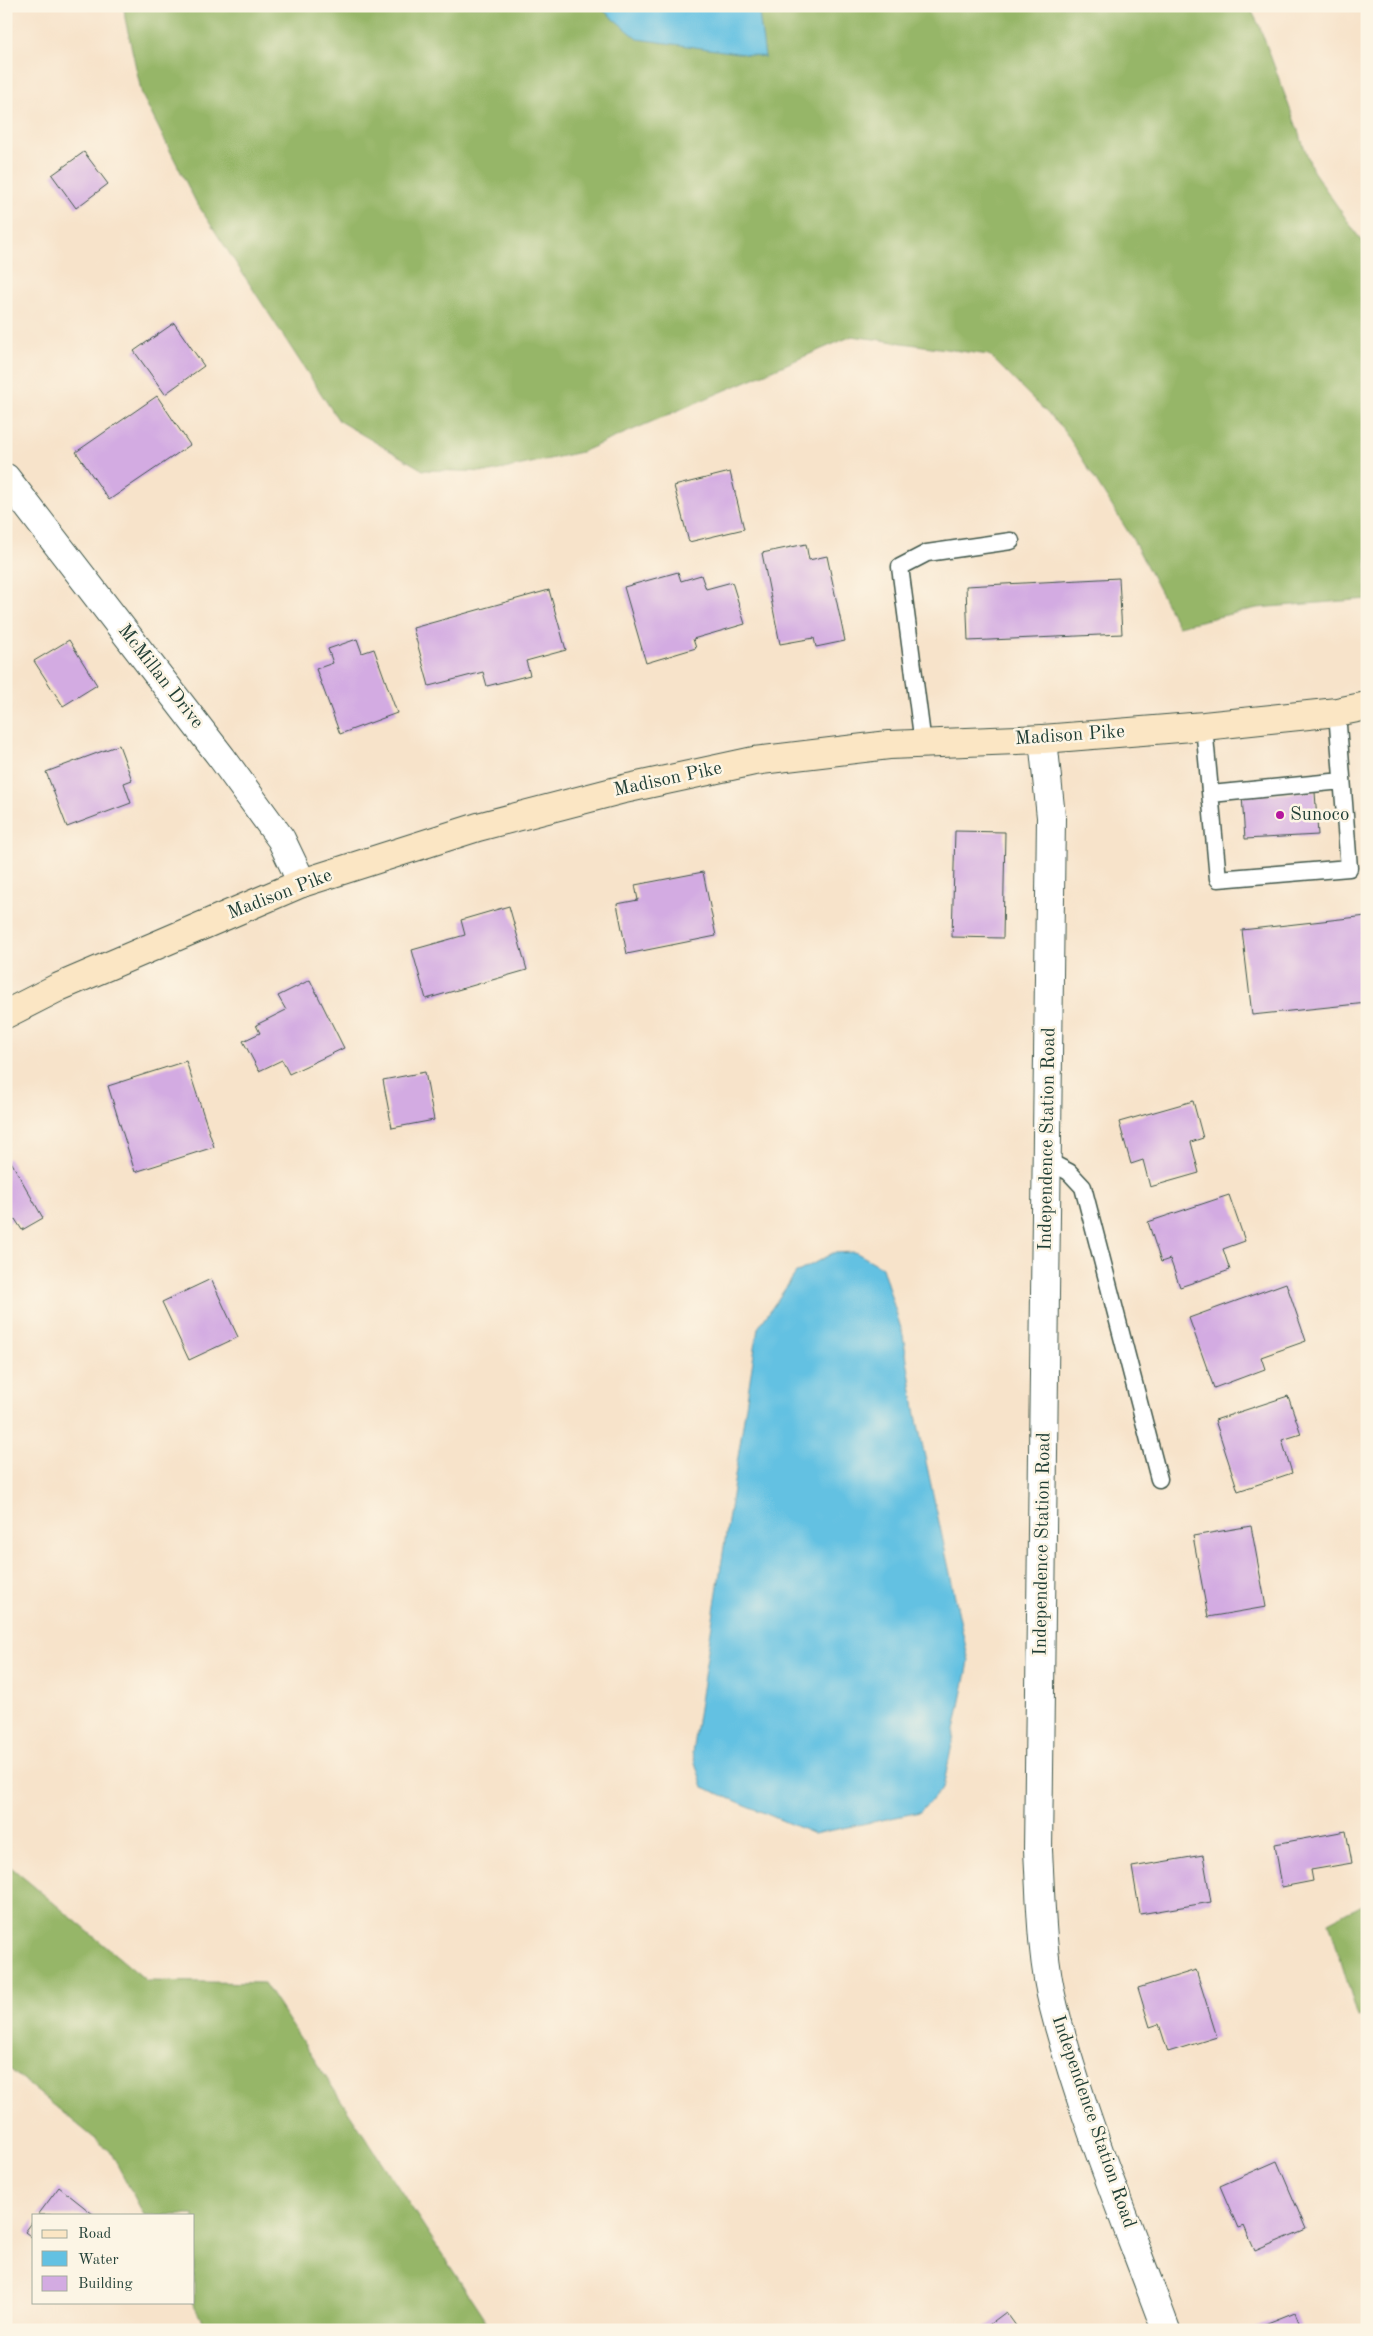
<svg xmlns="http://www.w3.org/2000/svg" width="1373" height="2336" font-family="'Old Standard TT',serif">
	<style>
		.forest { fill: #96b668; stroke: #5a7a4e }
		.water { fill: #63c1e2; stroke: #417f8b }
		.building { fill: #d3abe2 }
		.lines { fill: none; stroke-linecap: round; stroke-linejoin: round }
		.lane-casing { stroke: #3f564a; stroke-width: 19 }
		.street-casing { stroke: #3f564a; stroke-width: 30 }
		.secondary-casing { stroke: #3f564a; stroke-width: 30 }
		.lane { stroke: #fff; stroke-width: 16 }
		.street { stroke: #fff; stroke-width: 28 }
		.secondary { stroke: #fbe6c4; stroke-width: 28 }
		.poi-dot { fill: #b5179e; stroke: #fcf5e5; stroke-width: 2 }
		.labels { text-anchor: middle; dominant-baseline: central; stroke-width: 5; stroke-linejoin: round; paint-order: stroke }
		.street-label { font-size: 19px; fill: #1f3d34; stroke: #fcf5e5 }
		.poi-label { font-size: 19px; fill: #1f3d34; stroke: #fcf5e5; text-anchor: start }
	</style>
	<rect width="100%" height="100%" fill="#fcf5e5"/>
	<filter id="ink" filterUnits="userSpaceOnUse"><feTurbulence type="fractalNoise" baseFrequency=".02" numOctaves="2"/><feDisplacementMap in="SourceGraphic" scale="10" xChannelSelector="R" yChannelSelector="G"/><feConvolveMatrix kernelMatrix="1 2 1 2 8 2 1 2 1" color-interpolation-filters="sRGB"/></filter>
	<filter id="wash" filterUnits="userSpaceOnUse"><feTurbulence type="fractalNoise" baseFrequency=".0096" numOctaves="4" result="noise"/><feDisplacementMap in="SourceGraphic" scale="20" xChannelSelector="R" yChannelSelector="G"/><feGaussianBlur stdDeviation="1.12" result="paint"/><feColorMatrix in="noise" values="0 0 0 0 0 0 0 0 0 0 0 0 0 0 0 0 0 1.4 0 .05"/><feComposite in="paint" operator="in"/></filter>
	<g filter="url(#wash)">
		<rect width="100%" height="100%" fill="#f7e3ca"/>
		<path class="forest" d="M124,6H1249L1259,25L1313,171L1367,249V599L1257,608L1178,626L1132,538L1064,430L989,355L852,336L581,452L490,472L423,470L339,421L196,202L142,95L125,18Z
			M6,1863L147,1981L264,1983L492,2330H207L192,2302H194V2215H144L110,2151L6,2066Z
			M1367,1902V2015L1358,2017L1329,1922Z"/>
		<path class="water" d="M598,6H758L765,57L638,39Z
			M855,1252L882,1267L903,1335L916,1415L969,1662L943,1788L920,1812L814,1834L703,1787L692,1753L758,1328L796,1273L833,1253Z"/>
		<g id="blocks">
			<path class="building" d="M84,152L108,184L76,208L52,175Z
				M174,323L204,366L165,394L134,351Z
				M157,396L190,445L109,500L76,452Z
				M730,472L744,529L689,542L674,486Z
				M806,544L809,560L827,556L845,641L816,647L814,638L780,644L762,553Z
				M678,572L681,581L701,575L706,589L732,582L745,624L693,639L696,648L646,663L624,587Z
				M1119,578L1122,634L968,641L966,586Z
				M549,590L566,650L526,661L530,675L487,686L483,672L429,686L413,628Z
				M357,639L362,653L374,649L397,713L340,734L316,669L333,663L328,649Z
				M69,640L97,685L63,706L34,661Z
				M119,745L132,780L124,783L131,803L67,827L46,772Z
				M1315,792L1318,835L1245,839L1242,796Z
				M955,831L1005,832L1003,938L952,937Z
				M703,872L716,936L627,954L617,904L638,900L635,885Z
				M509,906L527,970L426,999L412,950L465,935L461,920Z
				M1367,916V1003L1252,1015L1242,930Z
				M310,980L344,1048L289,1074L282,1060L259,1071L243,1041L260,1033L256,1025L286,1010L278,996Z
				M186,1061L214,1147L135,1172L108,1086Z
				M425,1072L434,1120L392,1128L383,1080Z
				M1193,1101L1203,1138L1191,1142L1199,1173L1150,1187L1143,1160L1131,1164L1119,1122Z
				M9,1158L43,1218L22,1230L15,1219L6,1224V1160Z
				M1229,1195L1245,1241L1223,1249L1230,1270L1180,1287L1170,1259L1161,1262L1148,1222Z
				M211,1279L238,1337L189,1360L162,1302Z
				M1286,1283L1306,1341L1261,1357L1265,1369L1214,1388L1189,1318Z
				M1288,1396L1301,1434L1282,1440L1292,1473L1238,1491L1215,1420Z
				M1251,1526L1266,1607L1208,1617L1193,1536Z
				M1346,1831L1352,1863L1311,1870L1313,1881L1282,1887L1275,1844Z
				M1203,1855L1211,1902L1140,1914L1132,1867Z
				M1196,1970L1217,2037L1168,2052L1159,2024L1150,2027L1138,1988Z
				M1277,2161L1306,2229L1255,2251L1244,2226L1238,2228L1220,2186Z
				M59,2187L94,2215H38Z
				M34,2220V2239L25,2232Z
				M1006,2312L1019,2330H982Z
				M1295,2312L1302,2330H1250Z"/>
		</g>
	</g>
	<g filter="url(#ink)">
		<use href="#blocks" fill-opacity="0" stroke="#3f564a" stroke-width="1"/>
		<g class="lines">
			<g class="lane-casing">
				<path id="lane" d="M1204,726L1218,879L1349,868L1337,712
					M923,744L900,567L927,553L1011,541
					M1211,794L1342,781
					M1048,1161L1069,1172L1083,1187L1159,1479"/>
			</g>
			<g class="street-casing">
				<path id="street" d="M6,478L222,758L281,839L302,883
					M1043,739L1051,817L1038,1850C1041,1903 1041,1957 1054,2008C1082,2117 1127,2224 1166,2330"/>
			</g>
			<g class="secondary-casing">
				<path id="secondary" d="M6,1014L59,987L302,883L478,827L624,789L754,761L889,745L1043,739L1204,726L1337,712L1367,706"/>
			</g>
			<use href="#lane" class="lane"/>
			<use href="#street" class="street"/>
			<use href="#secondary" class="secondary"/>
		</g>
	</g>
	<circle class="poi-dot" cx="1280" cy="815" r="5"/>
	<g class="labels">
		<g class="street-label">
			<text transform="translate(160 677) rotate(52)">McMillan Drive</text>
			<text transform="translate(1070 736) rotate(-4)">Madison Pike</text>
			<text transform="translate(668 780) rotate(-12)">Madison Pike</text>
			<text transform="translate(280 895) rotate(-21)">Madison Pike</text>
			<text transform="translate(1048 1139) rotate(-89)">Independence Station Road</text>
			<text transform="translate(1043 1544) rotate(-89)">Independence Station Road</text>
			<text transform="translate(1093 2122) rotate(71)">Independence Station Road</text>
		</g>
		<g class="poi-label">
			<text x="1290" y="815">Sunoco</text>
		</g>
	</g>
	<rect width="1373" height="2336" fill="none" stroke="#fcf5e5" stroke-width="25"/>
	<rect x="32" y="2214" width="162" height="90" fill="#fcf5e5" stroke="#a4ab9e"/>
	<rect x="42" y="2230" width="25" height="8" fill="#fbe6c4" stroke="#a4ab9e"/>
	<text x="78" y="2238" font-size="15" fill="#1f3d34">Road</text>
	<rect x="42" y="2251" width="25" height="15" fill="#63c1e2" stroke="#a4ab9e"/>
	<text x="78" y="2264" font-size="15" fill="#1f3d34">Water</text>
	<rect x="42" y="2276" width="25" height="15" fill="#d3abe2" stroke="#a4ab9e"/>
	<text x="78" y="2288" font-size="15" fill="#1f3d34">Building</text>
</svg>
